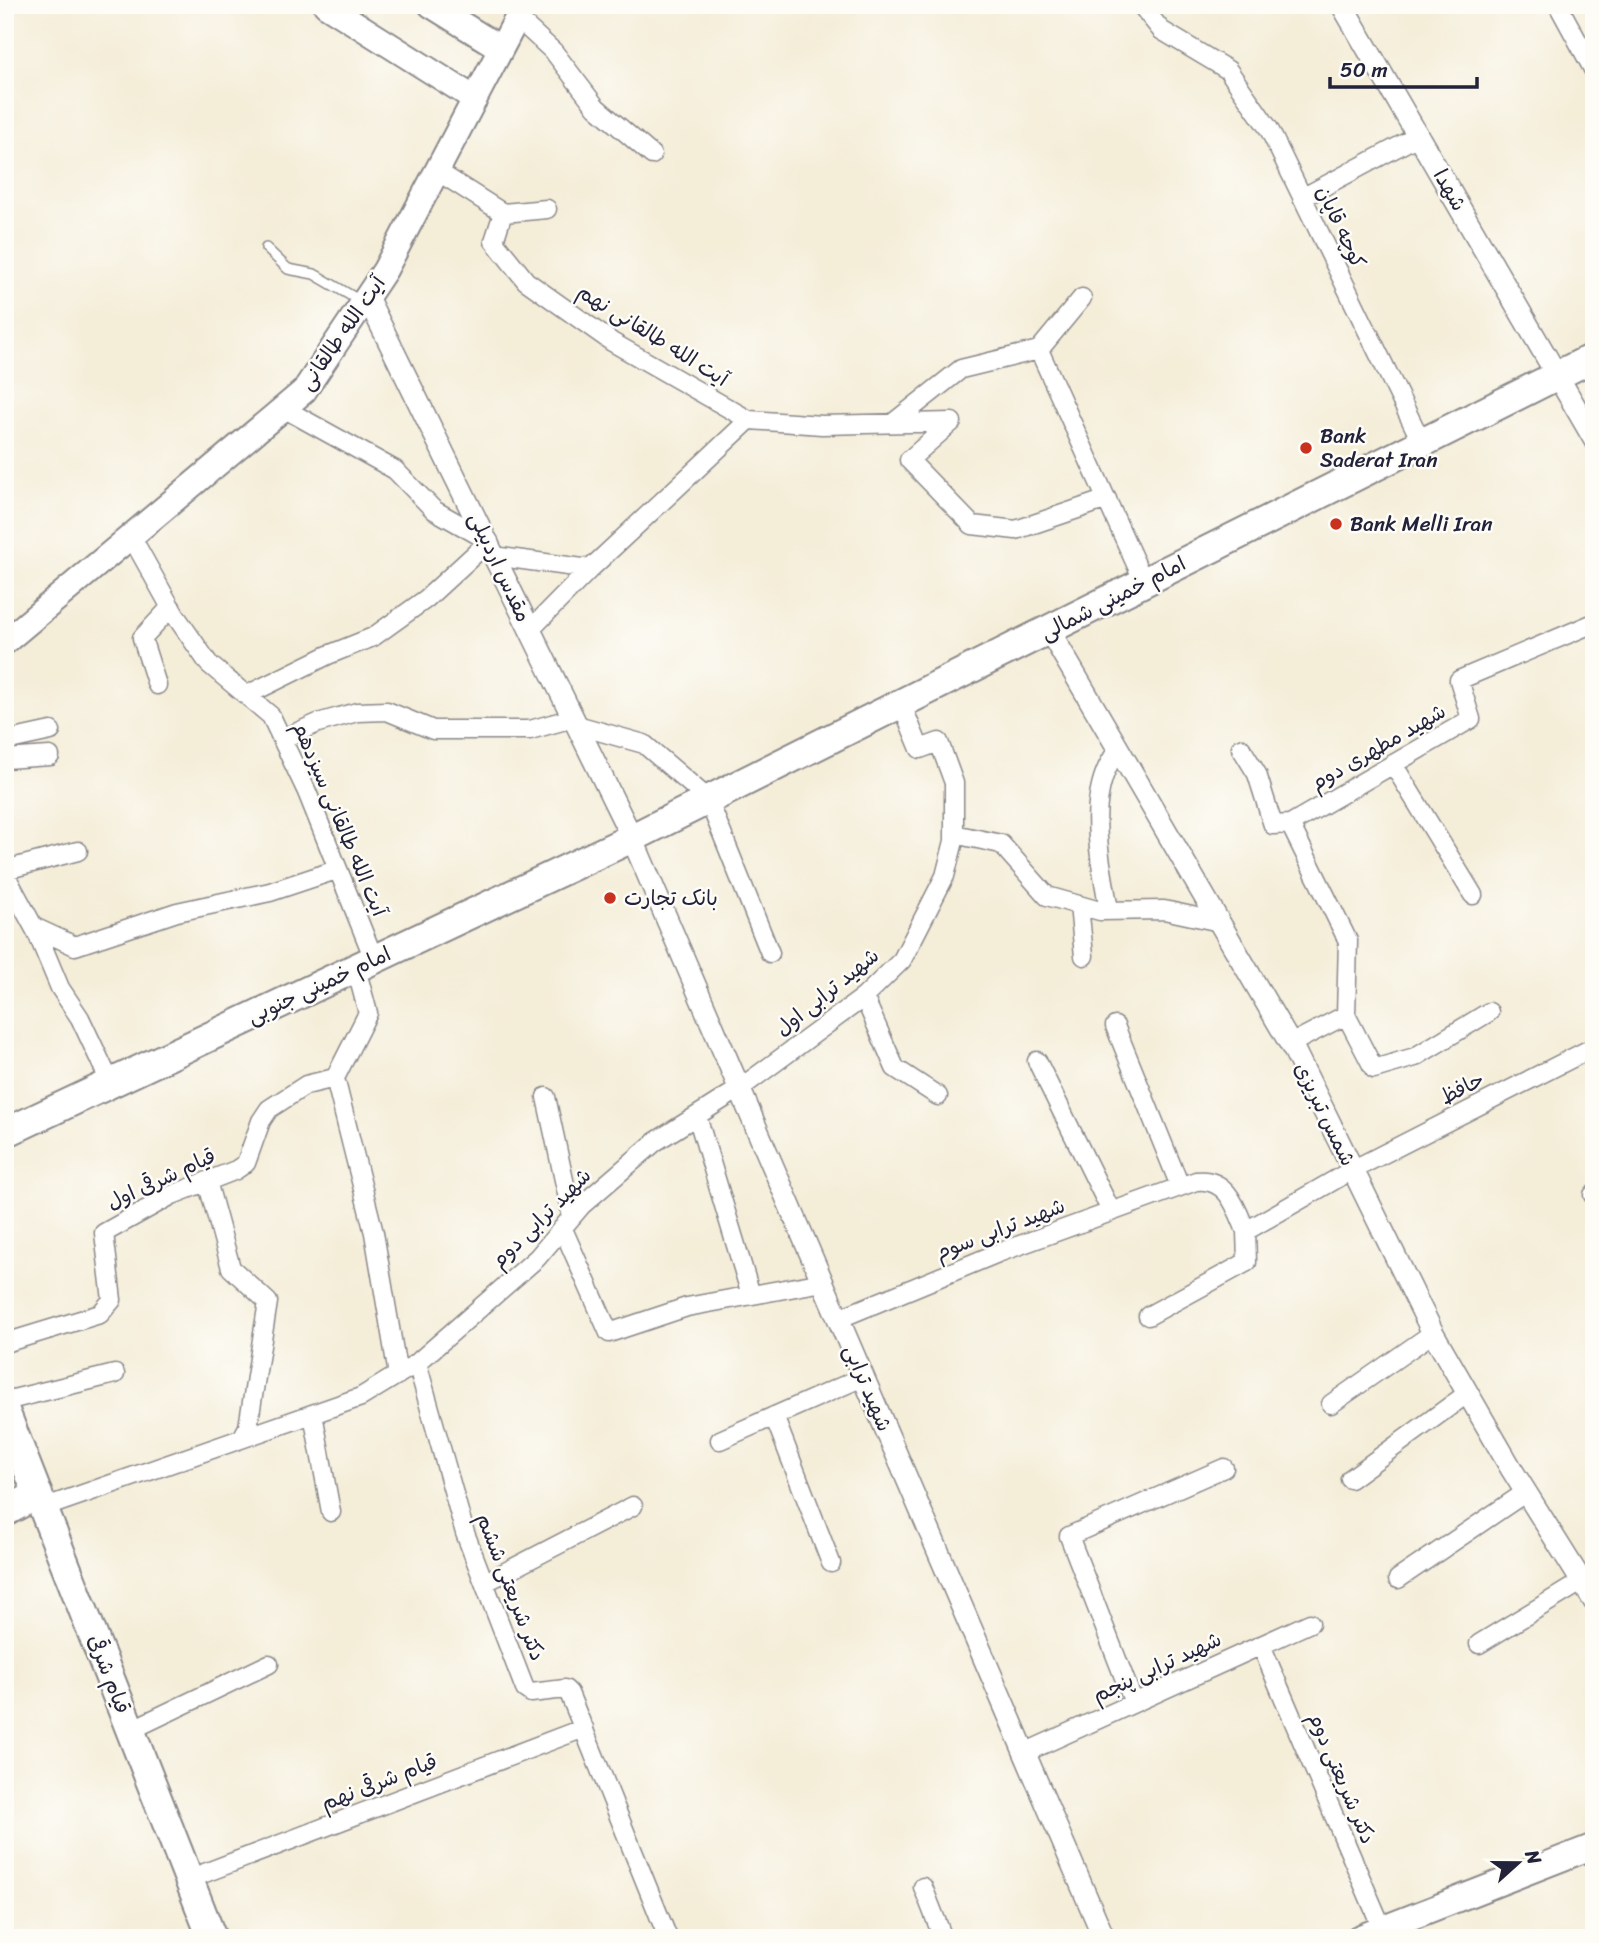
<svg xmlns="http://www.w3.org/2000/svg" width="1599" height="1943" font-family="Sriracha,'Playpen Sans Arabic',sans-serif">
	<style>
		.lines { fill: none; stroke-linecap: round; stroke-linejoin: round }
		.service-casing { stroke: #8b888a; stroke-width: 12 }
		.minor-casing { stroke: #8b888a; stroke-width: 21 }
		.tertiary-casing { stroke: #8b888a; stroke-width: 24 }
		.secondary-casing { stroke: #8b888a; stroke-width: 28 }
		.primary-casing { stroke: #8b888a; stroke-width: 32 }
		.service { stroke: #fff; stroke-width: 9 }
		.minor { stroke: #fff; stroke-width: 18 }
		.tertiary { stroke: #fff; stroke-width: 21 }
		.secondary { stroke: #fff; stroke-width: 24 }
		.primary { stroke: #fff; stroke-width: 28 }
		.poi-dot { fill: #c8321e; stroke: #fdfcf7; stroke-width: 2.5 }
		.labels { text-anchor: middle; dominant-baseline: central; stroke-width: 5; stroke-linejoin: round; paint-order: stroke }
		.street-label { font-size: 21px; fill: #22223b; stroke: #fdfcf7 }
		.poi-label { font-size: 21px; fill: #22223b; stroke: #fdfcf7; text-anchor: start }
	</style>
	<rect width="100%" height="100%" fill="#fdfcf7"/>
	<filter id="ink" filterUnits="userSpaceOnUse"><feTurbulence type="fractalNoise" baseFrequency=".0143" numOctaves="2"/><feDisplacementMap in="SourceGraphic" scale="14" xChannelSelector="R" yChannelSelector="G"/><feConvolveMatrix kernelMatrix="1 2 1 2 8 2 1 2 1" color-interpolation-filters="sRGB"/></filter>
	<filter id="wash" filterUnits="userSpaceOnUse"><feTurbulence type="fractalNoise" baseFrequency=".00686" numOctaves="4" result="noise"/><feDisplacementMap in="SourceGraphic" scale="28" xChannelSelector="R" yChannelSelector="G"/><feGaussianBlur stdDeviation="1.57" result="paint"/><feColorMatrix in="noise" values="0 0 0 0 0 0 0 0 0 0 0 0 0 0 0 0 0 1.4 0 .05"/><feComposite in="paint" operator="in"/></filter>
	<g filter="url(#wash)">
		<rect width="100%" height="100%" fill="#f4edd8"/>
	</g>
	<g filter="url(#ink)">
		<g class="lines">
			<g class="service-casing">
				<path id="service" d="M266,248L288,269L314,274L362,302"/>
			</g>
			<g class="minor-casing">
				<path id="minor" d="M1141,5L1161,30L1228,70L1269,129L1422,443
					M1558,5L1594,71
					M517,18L554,52L596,107L652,155
					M437,171L503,213L494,241L526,281L612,342L749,420
					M1302,198L1418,136
					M503,213L547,209
					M1039,350L1144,582
					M952,422L909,460L972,525L1016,530L1107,499
					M893,423L961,369L1039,350L1082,298
					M131,536L175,615L209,664L271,716L307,792L374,959
					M494,556L590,569
					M530,630L590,569L749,420L822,425L952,422
					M157,685L142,638L171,607
					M249,694L328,655L373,637L426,599L489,541L434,510L395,470L283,408
					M577,725L644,744L708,799L770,953
					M284,738L318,723L357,712L387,711L433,730H530L573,718
					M5,741L51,731
					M1241,748L1257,774L1273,825L1290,824L1471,719L1459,680L1594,623
					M5,759L50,756
					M1393,764L1473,895
					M954,834L1001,844L1047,896L1100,911L1164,910L1220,922
					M5,870L78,851
					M5,874L37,933L60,988L80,1018L111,1084
					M1079,905L1084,956
					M1109,911C1101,860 1083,794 1118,750
					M34,927L75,946L177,912L270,892L336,870
					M356,968L368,1013L335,1078L374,1233L398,1375
					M864,997L895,1068L938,1096
					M1346,1015L1374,1069L1415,1057L1489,1012
					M1115,1026L1180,1186
					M1290,1044L1346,1015L1348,941L1290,824
					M1037,1061L1111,1211
					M546,1097L572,1217
					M697,1116L751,1295
					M207,1181L231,1268L268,1302L248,1427L242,1438
					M1593,1195H1594
					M563,1229L609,1333L687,1307L823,1282
					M1148,1316L1247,1262L1246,1231
					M838,1319L998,1253L1196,1181C1227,1177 1236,1207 1246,1231L1352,1170L1594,1047
					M5,1343L100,1314L112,1300L104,1233L172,1195L236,1170L246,1163L261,1121L269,1109L306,1085L335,1078
					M417,1363L465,1533L525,1689L531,1693L565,1689L569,1693L668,1938
					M5,1401L115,1374
					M1331,1404L1433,1333
					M313,1414L331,1512
					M774,1416L831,1563
					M720,1440L863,1377
					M1350,1479L1468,1393
					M43,1508L361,1397L417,1363L537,1258L582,1205L655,1142L739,1089L864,997L902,960L945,876L954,841V783L939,742L920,749L901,703
					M1398,1579L1526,1492
					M486,1582L633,1506
					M1479,1644L1581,1582
					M1261,1645L1382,1928
					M1134,1703L1069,1536L1224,1468
					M131,1730L269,1664
					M1024,1753L1310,1623
					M189,1879L584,1728
					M923,1887L943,1938"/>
			</g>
			<g class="tertiary-casing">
				<path id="tertiary" d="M1342,5L1594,439
					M367,297L632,838L1104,1938
					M1049,630L1295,1052L1433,1333L1512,1470L1594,1601"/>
			</g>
			<g class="secondary-casing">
				<path id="secondary" d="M326,5L475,99
					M431,5L500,48
					M5,642L304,391L385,270L524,5
					M1358,1938L1594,1846"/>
			</g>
			<g class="primary-casing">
				<path id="primary" d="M5,1133L632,838L1594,357
					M5,1411L212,1938
					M5,1512L38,1494"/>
			</g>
			<use href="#service" class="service"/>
			<use href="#minor" class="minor"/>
			<use href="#tertiary" class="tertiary"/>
			<use href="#secondary" class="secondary"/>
			<use href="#primary" class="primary"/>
		</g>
	</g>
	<g class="poi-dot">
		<circle cx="1306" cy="448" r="7"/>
		<circle cx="1336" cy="524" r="7"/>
		<circle cx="610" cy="898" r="7"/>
	</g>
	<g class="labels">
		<g class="street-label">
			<text transform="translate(1450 190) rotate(60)">شهدا</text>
			<text transform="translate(1341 227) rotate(65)">کوچه قاپان</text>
			<text transform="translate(342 333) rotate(-55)">آیت الله طالقانی</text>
			<text transform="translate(653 335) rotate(32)">آیت الله طالقانی نهم</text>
			<text transform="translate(500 567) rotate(65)">مقدس اردبیلی</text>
			<text transform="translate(1113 598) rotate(-27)">امام خمینی شمالی</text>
			<text transform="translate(1378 747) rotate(-30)">شهید مطهری دوم</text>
			<text transform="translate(340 819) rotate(67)">آیت الله طالقانی سیزدهم</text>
			<text transform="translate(319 985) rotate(-25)">امام خمینی جنوبی</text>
			<text transform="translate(827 992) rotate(-39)">شهید ترابی اول</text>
			<text transform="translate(1462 1088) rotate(-27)">حافظ</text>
			<text transform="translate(1325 1114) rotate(64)">شمس تبریزی</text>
			<text transform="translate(161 1179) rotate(-25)">قیام شرقی اول</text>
			<text transform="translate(541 1218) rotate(-45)">شهید ترابی دوم</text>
			<text transform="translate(1000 1229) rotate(-21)">شهید ترابی سوم</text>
			<text transform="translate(868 1388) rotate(67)">شهید ترابی</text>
			<text transform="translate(511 1587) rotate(69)">دکتر شریعتی ششم</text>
			<text transform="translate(1157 1667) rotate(-25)">شهید ترابی پنجم</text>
			<text transform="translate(109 1674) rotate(69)">قیام شرقی</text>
			<text transform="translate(1342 1778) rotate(67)">دکتر شریعتی دوم</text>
			<text transform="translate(379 1782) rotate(-21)">قیام شرقی نهم</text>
		</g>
		<g class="poi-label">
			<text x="1320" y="436">Bank<tspan x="1320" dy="24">Saderat Iran</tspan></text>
			<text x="1350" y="524">Bank Melli Iran</text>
			<text x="624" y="898">بانک تجارت</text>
		</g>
	</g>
	<rect width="1599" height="1943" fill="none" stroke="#fdfcf7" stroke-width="28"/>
	<g transform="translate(1518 1863) rotate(69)" stroke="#fdfcf7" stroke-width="5" paint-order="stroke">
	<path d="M0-5L12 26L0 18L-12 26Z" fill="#22223b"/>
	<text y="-10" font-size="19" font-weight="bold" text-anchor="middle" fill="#22223b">N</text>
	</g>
	<path d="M1330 77v10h147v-10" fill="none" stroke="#22223b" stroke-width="3.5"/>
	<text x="1340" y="77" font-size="21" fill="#22223b" stroke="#fdfcf7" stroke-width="5" paint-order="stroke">50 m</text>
</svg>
